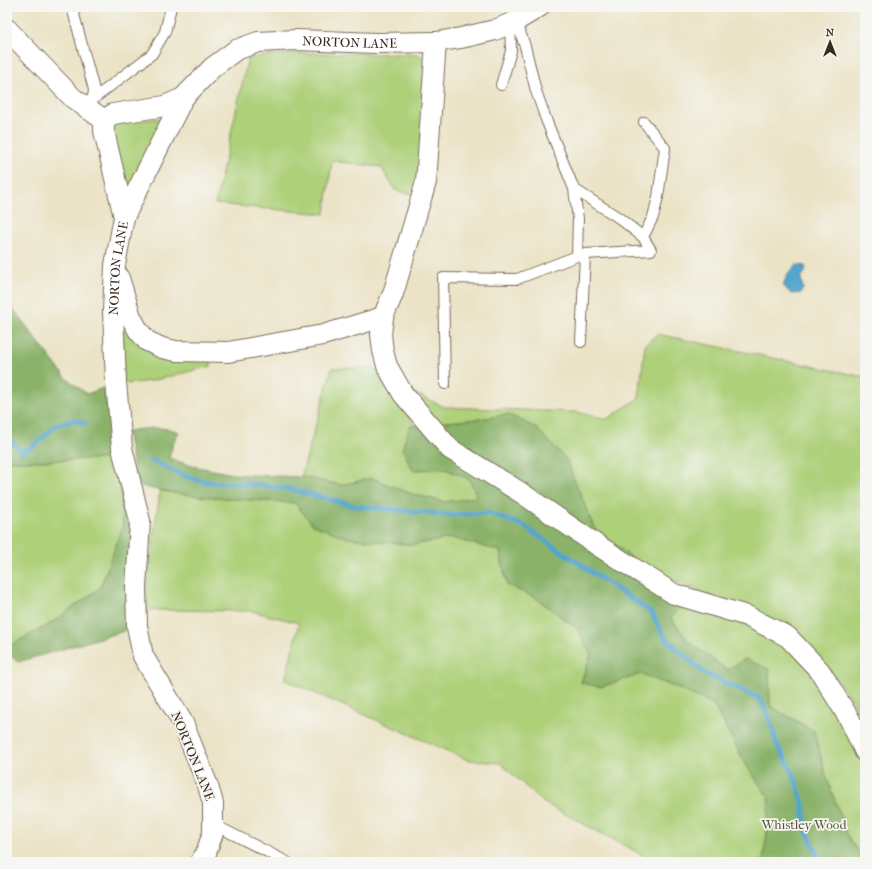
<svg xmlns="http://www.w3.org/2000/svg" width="872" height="869" font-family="'IM FELL French Canon',serif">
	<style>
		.green { fill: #add079; stroke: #747d4c }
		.forest { fill: #8ab269; stroke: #626e44 }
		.water { fill: #53a4ce; stroke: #476776 }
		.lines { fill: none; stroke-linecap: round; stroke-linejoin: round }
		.stream { stroke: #53a4ce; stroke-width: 5 }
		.lane-casing { stroke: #796b59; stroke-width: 12 }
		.street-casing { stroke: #796b59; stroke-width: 22 }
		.lane { stroke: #fff; stroke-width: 10 }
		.street { stroke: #fff; stroke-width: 20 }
		.labels { text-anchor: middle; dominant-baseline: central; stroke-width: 3.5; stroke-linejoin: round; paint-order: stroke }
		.street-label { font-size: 13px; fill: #3b2a1e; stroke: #f6f6f2 }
		.park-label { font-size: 13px; fill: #585435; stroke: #f6f6f2 }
	</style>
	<rect width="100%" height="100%" fill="#f6f6f2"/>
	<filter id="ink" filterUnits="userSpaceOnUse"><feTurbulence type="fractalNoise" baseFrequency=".025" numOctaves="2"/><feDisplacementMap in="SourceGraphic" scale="8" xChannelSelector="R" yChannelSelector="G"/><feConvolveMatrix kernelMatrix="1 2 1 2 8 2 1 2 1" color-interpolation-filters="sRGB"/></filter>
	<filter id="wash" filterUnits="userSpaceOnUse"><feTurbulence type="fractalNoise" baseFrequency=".012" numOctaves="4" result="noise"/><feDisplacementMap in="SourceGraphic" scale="16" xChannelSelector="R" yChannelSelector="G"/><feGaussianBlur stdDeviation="0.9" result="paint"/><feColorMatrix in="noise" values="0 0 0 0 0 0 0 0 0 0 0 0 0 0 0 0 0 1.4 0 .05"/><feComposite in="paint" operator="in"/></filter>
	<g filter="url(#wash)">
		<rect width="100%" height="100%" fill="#ebe3c6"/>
		<path class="green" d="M290,53L418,54L426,60L419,194H410L395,190L381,167L332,161L325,214L215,204L248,58Z
			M160,118L164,119L125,205L114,156L113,125C127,119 146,121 160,118Z
			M122,295L139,339L211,360V366L151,381L127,384L122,379Z
			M657,334L865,377V724L860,713L841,684L815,653L712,596L647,570L594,528L566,459L508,414L487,418L436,423L410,391L444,407L577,412L607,419L639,398L645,345Z
			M332,368H374L415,426H410L413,470L445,469L469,479L477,497L445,502L412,494L372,478L342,485L301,477Z
			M118,458L123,526L100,588L50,624L7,647V461H45Z
			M160,491L182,494L295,503L313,525L411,545L452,538L500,551L507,585L536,598L578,629L591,655L581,682L601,687L641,673L677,688L713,704L748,768L769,798L767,834L763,862H656L544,803L500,763L468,760L285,680L299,623L251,611L145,610L146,589Z
			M682,606L742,623L789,648L816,674L865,763V862L848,837L826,776L814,731L770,706L769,669L727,670L688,641L671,618Z"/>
		<path class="forest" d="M7,305L11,306L65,377L87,394L103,388L118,458L45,461H7Z
			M508,414L536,428L566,459L594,528L647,570L684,604L671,618L688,641L727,670L745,659L769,669L770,706L814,731L826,776L848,837L865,862H763L767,834L769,798L748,768L713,704L677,688L641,674L601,687L581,683L591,655L578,629L536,598L507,585L500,551L452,538L411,545L348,538L313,525L295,503C242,499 188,499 137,485L127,431C144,429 163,425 179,432L173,443L169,458L192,466L233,474L301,477L342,485L372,478L412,494L445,502L477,497L469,479L445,469L413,470L402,449L410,426L487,418Z
			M120,480L133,525L124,631L18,662L7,653V647L50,624L100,588L123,526Z"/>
		<path class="water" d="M796,265L805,266L806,270L801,278L803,289L801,293L791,294L783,285L788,273Z"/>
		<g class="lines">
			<path class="stream" d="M7,438L22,452L35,445L56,425L73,420L85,423
				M150,460L185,476L207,482L260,485L290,489L355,506L450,515L488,513L522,525L651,612L665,638L704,673L760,699L769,718L777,744L793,773L803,803L806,830L821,862"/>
		</g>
	</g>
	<g filter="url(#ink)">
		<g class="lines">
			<g class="lane-casing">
				<path id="lane" d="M72,7L94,90L92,103
					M516,21L525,46L536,91L547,122L574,189L578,219L577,256
					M501,85L511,51L510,24
					M92,100L152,54L165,32L171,7
					M574,189L619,218L643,237L653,217L658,197L665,148L644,122
					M581,342L585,254
					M445,384L443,278L517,279L577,256L585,254L651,250L643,237
					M213,824L287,862"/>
			</g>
			<g class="street-casing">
				<g id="street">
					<path d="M7,29L73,98L104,120"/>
					<path d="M436,42L426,182L393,294L383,317L381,334L383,351L387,366L403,394L450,449L520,492L597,545L674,594L747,616L788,637L820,671L849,718L865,752"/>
					<path d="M124,217L183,98"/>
					<path d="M119,278L131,317L138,330L147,341L162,348L176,351L228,352L323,335L383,317"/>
					<path id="s1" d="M200,862L206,853L213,833V803L208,786L183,723L143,656L137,626L136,587L140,521L122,448L116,382L113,311L115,265L124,217L104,131V120L113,114L165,106L183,98L213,67L236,50L258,42L296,40L376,43L436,42L461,38L495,30L516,21L539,7"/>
				</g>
			</g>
			<use href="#lane" class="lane"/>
			<use href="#street" class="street"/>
		</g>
	</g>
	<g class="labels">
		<g class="street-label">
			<text stroke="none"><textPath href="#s1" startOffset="1038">NORTON LANE</textPath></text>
			<text stroke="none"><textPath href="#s1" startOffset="617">NORTON LANE</textPath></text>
			<text transform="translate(193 756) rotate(68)">NORTON LANE</text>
		</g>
		<g class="park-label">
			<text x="804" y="824">Whistley Wood</text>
		</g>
	</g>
	<rect width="872" height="869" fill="none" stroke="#f6f6f2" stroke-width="24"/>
	<g transform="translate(830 42)" stroke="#f6f6f2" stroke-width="3" paint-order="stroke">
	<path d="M0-3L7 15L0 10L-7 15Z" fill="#3b2a1e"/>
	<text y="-6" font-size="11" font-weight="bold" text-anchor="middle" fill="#3b2a1e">N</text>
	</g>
</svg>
